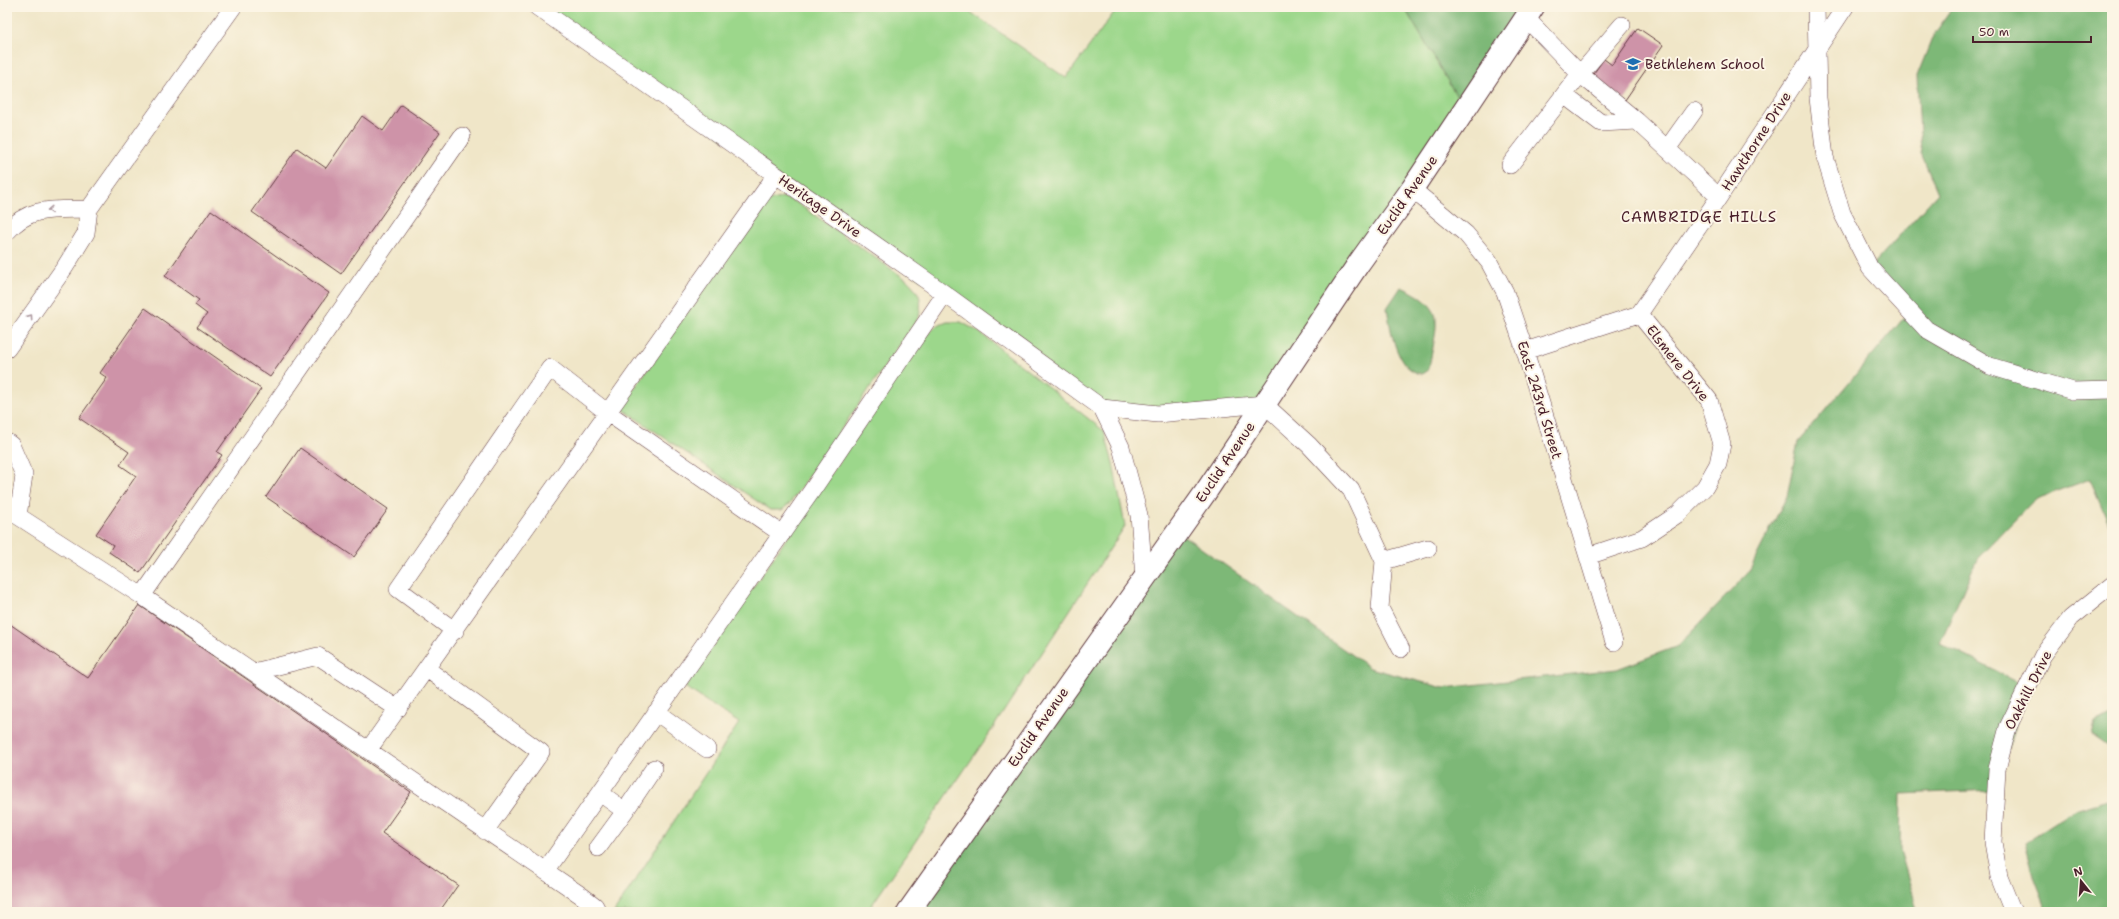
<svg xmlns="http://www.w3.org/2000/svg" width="2119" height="919" font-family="'Shantell Sans',sans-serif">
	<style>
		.green { fill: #9cd78b; stroke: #737b5b }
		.forest { fill: #7db877; stroke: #646c51 }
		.building { fill: #ce93a8 }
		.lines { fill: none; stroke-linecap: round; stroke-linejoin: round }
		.minor-casing { stroke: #633d43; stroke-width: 18 }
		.major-casing { stroke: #633d43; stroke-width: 24 }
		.minor { stroke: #fff; stroke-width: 17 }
		.major { stroke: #fff; stroke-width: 22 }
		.oneway { stroke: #ae9aa0 }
		.labels { text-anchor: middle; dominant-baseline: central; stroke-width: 4; stroke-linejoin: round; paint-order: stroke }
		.poi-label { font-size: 14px; fill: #4a1f2b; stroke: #fcf5e5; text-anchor: start }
		.street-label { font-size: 14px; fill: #4a1f2b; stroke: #fcf5e5 }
		.neighbourhood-label { font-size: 15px; letter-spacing: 1px; fill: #4a1f2b; stroke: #fcf5e5 }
	</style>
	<rect width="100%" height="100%" fill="#fcf5e5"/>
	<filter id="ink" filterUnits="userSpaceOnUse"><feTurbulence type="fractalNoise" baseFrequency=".025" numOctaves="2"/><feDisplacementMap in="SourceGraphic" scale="8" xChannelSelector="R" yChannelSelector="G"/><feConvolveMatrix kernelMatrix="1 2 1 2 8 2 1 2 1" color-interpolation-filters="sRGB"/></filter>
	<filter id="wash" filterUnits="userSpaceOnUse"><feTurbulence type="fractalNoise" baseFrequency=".012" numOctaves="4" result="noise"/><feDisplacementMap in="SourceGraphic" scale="16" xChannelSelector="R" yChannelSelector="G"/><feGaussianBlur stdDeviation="0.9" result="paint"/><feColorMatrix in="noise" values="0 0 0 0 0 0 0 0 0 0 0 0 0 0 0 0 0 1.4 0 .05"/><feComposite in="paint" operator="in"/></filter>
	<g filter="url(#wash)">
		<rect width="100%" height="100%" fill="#f0e6c8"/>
		<path class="green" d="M537,7H963L1066,78L1118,7H1404L1465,110L1264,404L1102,408Z
			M783,197L797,203L907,280C921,294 922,298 919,317L790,503L782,510H770L621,408L762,203Z
			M947,322H961L979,332L1104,431L1113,463L1125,526L989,734L867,912H614L739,723L685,687L920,343L935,327Z"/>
		<path class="forest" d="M1404,7H1533L1465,110Z
			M1953,7H2112V531L2090,479L2034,500L1977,559L1940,643L2027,687L1995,790L1901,794L1900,850L1918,912H908L1177,531L1370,668L1444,688L1617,669L1678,646L1748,573L1787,496L1798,442L1909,312L1870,268L1938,193L1921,153L1917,76L1933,36Z
			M1401,287C1414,292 1435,304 1436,319C1437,335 1431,353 1429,369L1422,374C1395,370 1391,330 1387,308Z
			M2112,715V749L2092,735L2095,724Z
			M2112,799V912H2048L2035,879L2025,842L2075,810Z"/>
		<g id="blocks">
			<path class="building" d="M1638,28L1663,45L1625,100L1591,77L1604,59L1612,65Z
				M401,105L440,132L341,274L252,212L297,148L326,168L362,116L383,131Z
				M211,210L329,293L270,377L197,327L207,314L195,305L199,300L165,276Z
				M145,308L261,389L217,452L222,455L140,573L109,552L113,545L96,534L136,476L120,465L129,452L79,418L107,378L100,373Z
				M300,448L388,509L354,557L266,497Z
				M139,605L411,792L382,833L458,885L439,912H7V622L88,678Z"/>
		</g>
	</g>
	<g filter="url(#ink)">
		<use href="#blocks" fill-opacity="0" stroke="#633d43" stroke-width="1"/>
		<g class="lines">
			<g class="minor-casing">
				<path id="minor" d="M537,7L927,281L1102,408L1121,447L1139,515L1144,577
					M1816,7L1818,98L1825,157L1842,213L1870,268L1926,329L1990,366L2073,391L2112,390
					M1622,25L1580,74L1637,121L1719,197
					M1564,95L1601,123L1637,121
					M1667,149L1694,111
					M1510,165L1580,74L1526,18
					M1412,189L1466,234L1489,262L1505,292L1525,351L1614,642
					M7,232C30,205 56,210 89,209
					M7,349L65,267L86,233L89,209L233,7
					M1525,351L1639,314L1719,197L1845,7
					M1102,408L1158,414L1264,404L1309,445L1351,490L1384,561L1380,608L1401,649
					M7,442L11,445L24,475L18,516L142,596L582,896L595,906L598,912
					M1588,556L1642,538L1678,514L1705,487L1718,464L1722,444L1709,400L1639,314
					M1384,561L1428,548
					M142,596L462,136
					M455,631L398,589L550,368L608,413L782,534
					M427,669L541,752L485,831
					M254,672L318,656L398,709
					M656,712L707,749
					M369,749L776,175
					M600,793L625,811L654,768
					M598,848L625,811
					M545,871L811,492L945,294
					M2013,912L1999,877L1993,842L1997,769L2008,727L2043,655L2071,618L2112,585"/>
			</g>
			<g class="major-casing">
				<path id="major" d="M908,912L1205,493L1359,263L1412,189L1533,7"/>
			</g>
			<use href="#minor" class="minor"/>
			<use href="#major" class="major"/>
		</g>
		<defs><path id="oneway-chevron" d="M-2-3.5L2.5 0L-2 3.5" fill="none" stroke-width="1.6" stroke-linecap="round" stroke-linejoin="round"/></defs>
		<g class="oneway">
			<use href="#oneway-chevron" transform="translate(50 210) rotate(178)"/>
			<use href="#oneway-chevron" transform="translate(30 317) rotate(-55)"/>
		</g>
	</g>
	<defs>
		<g id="school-bare" transform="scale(1.2)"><path d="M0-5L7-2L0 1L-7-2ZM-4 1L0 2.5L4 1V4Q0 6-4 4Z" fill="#1f6fb2" stroke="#fcf5e5" stroke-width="2.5" paint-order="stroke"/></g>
	</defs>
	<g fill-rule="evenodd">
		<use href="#school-bare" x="1633" y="64"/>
	</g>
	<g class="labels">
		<g class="poi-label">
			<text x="1645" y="64">Bethlehem School</text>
		</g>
		<g class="street-label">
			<text transform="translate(1756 141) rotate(-57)">Hawthorne Drive</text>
			<text transform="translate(1407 195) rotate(-55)">Euclid Avenue</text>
			<text transform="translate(820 206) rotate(35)">Heritage Drive</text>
			<text transform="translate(1678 363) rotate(52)">Elsmere Drive</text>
			<text transform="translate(1540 400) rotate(73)">East 243rd Street</text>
			<text transform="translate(1225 462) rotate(-56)">Euclid Avenue</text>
			<text transform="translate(2028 690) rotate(-63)">Oakhill Drive</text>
			<text transform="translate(1038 727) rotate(-55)">Euclid Avenue</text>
		</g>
		<g class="neighbourhood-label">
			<text x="1699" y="217">CAMBRIDGE HILLS</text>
		</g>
	</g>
	<rect width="2119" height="919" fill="none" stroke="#fcf5e5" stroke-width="24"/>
	<g transform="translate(2081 881) rotate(343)" stroke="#fcf5e5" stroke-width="3" paint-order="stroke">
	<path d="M0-3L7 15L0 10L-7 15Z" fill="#4a1f2b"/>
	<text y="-6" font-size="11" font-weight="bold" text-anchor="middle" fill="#4a1f2b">N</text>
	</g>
	<path d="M1973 36v6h118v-6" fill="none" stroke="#4a1f2b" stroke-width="2"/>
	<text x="1979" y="36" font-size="12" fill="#4a1f2b" stroke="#fcf5e5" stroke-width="3" paint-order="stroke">50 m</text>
</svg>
